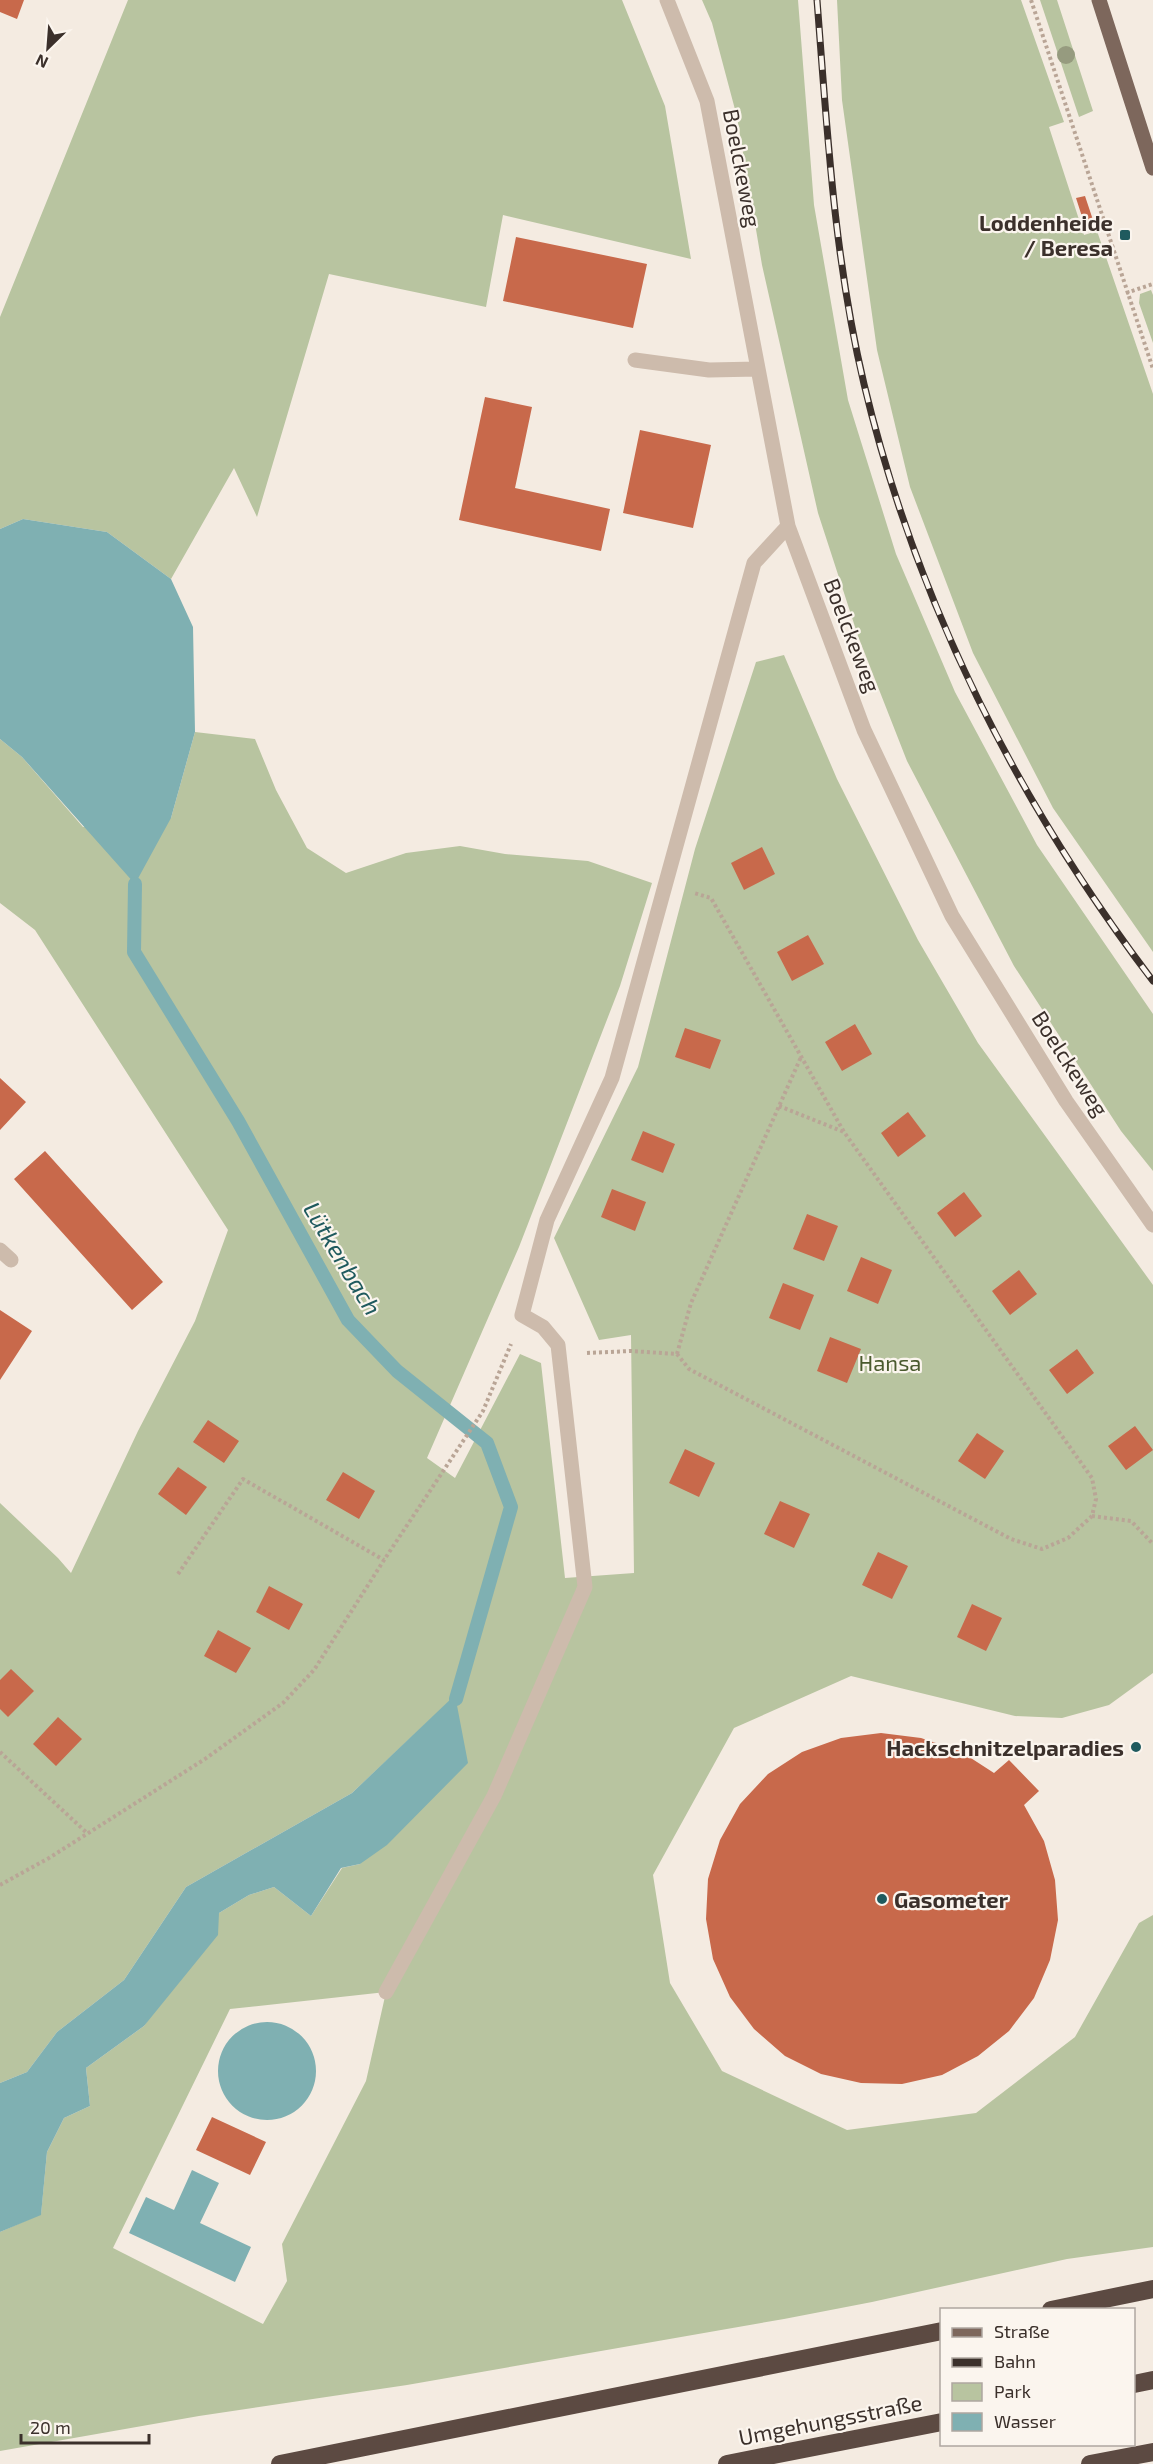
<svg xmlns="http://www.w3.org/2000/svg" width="1153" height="2464" font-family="'Exo 2',sans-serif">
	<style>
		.green { fill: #b8c4a0; fill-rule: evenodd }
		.water { fill: #7fb0b2 }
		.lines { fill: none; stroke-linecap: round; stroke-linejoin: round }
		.stream { stroke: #7fb0b2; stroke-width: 14 }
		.building { fill: #c8694b }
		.path { stroke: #b9a596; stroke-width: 4; stroke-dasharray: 3 3; stroke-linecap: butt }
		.minor { stroke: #cdbbac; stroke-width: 15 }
		.major { stroke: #7d675c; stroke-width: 15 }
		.highway { stroke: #5c4a42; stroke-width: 18 }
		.rail-casing { stroke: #3b302b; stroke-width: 7 }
		.rail { stroke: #fbf5ee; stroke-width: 4.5; stroke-dasharray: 14; stroke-linecap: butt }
		.tree { fill: #969b7f }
		.poi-dot { fill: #1f5a5e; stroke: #fbf5ee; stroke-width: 2 }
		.labels { text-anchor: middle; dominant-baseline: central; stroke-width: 4.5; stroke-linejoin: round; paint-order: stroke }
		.street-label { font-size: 22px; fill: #3b302b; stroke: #fbf5ee }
		.poi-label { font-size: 22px; font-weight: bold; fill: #3b302b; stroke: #fbf5ee; text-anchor: end }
		.park-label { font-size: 22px; fill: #4a5a2e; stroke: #fbf5ee }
		.water-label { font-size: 24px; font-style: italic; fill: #1f5a5e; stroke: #fbf5ee }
	</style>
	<rect width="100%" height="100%" fill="#f4ebe1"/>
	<path class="green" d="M128,0H622L665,106L691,259L503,215L486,307L329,274L257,517L234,468L171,579L107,532L23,519L0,529V317Z
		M702,0H798L814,205L848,400L896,554L955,692L1037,845L1153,1014V1171L1121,1131L1014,966L907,761L858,636L818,513L762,265L737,117L712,23Z
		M837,0H1021L1064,122L1049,127L1084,235L1097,231L1153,394V952L1053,808L973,653L910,487L877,350L842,100Z
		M1040,0H1057L1093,111L1079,117Z
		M1151,290L1153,295V343L1139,303L1140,294Z
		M784,655L837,779L918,940L978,1043L1153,1285V1673L1109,1705L1062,1718L1015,1716L851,1676L734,1728L653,1875L670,1983L722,2071L847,2130L976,2113L1075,2037L1139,1923L1153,1915V2247L1067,2259L872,2302L784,2319L407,2385L199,2416L0,2451V2232L41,2214L47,2152L64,2118L90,2106L86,2068L144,2026L219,1913L249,1895L274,1887L311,1916L342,1868L360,1864L455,1696L352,1793L186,1887L124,1980L57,2032L27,2072L0,2083V1503L58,1558L71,1573L138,1431L195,1321L228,1230L35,930L0,903V739L22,757L83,827L171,818L195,732L255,739L276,790L307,848L346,873L406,853L460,846L505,854L588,861L652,883L620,986L519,1247L427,1458L455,1478L520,1354L541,1363L565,1578L634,1573L631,1335L599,1340L554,1238L638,1067L695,849L756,662ZM386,1992L366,2081L282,2244L287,2281L263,2324L113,2248L230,2009Z"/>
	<path class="water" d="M23,519L107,532L171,579L193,627L195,732L171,818L135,884L22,757L0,739V529Z
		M455,1695L468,1763L387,1845L360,1864L341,1868L311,1916L274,1887L249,1895L219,1913L218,1935L144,2026L86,2068L90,2106L64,2118L47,2152L41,2215L0,2232V2083L27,2072L57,2032L124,1980L186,1887L352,1793Z
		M218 2071a49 49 0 1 1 98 0a49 49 0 1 1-98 0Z
		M192,2170L219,2183L200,2223L251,2247L235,2282L129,2233L146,2197L174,2210Z"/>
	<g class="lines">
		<path class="stream" d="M135,884L134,952L238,1121L348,1320L397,1371L487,1443L511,1507L456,1699"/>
	</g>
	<path class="building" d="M0,0H24L17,19L0,12Z
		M1085,196L1094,223L1085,226L1076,198Z
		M516,237L647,264L633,328L503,301Z
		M485,397L532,407L515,488L610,509L601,551L459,520Z
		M640,430L711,445L693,528L623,513Z
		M762,847L775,874L744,890L731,863Z
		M808,935L824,964L792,981L777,952Z
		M855,1024L872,1054L842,1071L825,1042Z
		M685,1028L721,1040L710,1069L675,1057Z
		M0,1078L26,1102L0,1130Z
		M908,1112L926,1136L898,1157L881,1133Z
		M643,1131L675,1144L663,1173L631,1160Z
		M45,1151L163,1282L132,1310L14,1179Z
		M612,1189L646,1202L635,1231L601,1217Z
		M964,1192L982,1216L955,1237L937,1213Z
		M807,1214L838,1226L824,1261L793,1249Z
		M861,1257L892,1270L878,1304L847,1291Z
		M1019,1270L1037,1294L1010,1315L992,1291Z
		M783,1283L814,1295L800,1330L769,1318Z
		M0,1310L32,1331L0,1380Z
		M830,1337L861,1349L847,1383L817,1371Z
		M1077,1349L1094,1373L1067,1394L1049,1370Z
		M208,1420L239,1441L224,1463L193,1442Z
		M1135,1426L1153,1450L1126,1470L1108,1446Z
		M977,1433L1004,1451L985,1479L958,1461Z
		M685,1449L715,1463L699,1497L669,1483Z
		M178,1467L207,1487L186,1515L158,1494Z
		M343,1472L375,1491L359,1519L326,1500Z
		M780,1501L810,1514L794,1548L764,1534Z
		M878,1552L908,1566L892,1599L862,1585Z
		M269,1586L303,1604L289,1630L256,1612Z
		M972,1604L1002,1618L986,1651L957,1637Z
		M218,1630L251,1648L236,1673L204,1656Z
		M11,1669L34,1691L8,1717L0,1709V1680Z
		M58,1717L82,1739L56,1766L33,1744Z
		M881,1733L921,1738L960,1751L994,1773L1009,1760L1039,1791L1024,1805L1044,1841L1055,1880L1058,1920L1050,1960L1034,1998L1009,2031L978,2056L942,2075L902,2084L861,2083L821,2074L785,2056L754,2029L730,1997L713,1959L706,1919L708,1879L720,1840L740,1804L768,1774L802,1752L841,1738Z
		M212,2117L266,2142L250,2175L196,2150Z"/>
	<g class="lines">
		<path class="path" d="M1031,0L1153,369
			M1126,293L1153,284
			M779,1106L844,1132
			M587,1353L631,1351L677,1354L689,1369L1011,1539L1042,1549L1068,1538L1092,1516L1096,1499L1092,1478L844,1132L711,898L694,893
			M677,1354L691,1303L801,1057
			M1092,1516L1131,1521L1153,1544
			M178,1574L243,1479L384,1560
			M0,1752L87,1833
			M0,1885L49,1858L205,1759L283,1703L314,1670L384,1560L483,1411L511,1344"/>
		<path class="minor" d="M667,0L707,101L788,526L864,730L952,916L1066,1101L1153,1225
			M635,360L709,370L758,369
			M0,1250L11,1260
			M386,1992L494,1796L585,1587L558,1345L543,1327L522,1315L547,1220L612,1078L754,563L788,526"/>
		<path class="major" d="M1099,0L1153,168"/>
		<path class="highway" d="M1051,2310L1153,2289
			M1134,2384L1153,2380
			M280,2464L942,2331
			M727,2464L942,2422
			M1090,2464L1153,2452"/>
		<g class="rail-casing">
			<path id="rail" d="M817,0C827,128 834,258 864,384C916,602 1018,803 1153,981"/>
		</g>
		<use href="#rail" class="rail"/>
	</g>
	<circle class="tree" cx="1066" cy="55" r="9"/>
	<g class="poi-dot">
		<rect x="1119" y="229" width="12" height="12" rx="3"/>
		<circle cx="1136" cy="1747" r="6"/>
		<circle cx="882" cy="1899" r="6"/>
	</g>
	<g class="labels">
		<g class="street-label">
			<text transform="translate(743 168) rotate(79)">Boelckeweg</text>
			<text transform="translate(853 635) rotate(69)">Boelckeweg</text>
			<text transform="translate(1071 1063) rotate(57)">Boelckeweg</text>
			<text transform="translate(830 2419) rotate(-11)">Umgehungsstraße</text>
		</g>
		<g class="poi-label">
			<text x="1113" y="222">Loddenheide<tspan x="1113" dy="25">/ Beresa</tspan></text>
			<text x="1124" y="1747">Hackschnitzelparadies</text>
			<text x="894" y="1899" text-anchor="start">Gasometer</text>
		</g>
		<g class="park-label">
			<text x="890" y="1362">Hansa</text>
		</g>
		<g class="water-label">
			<text transform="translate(343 1258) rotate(59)">Lütkenbach</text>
		</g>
	</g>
	<rect x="940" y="2308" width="195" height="138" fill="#fbf5ee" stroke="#aea6a0" stroke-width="1.5"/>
	<rect x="952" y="2328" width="30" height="9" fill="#7d675c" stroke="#aea6a0" stroke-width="1.5"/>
	<text x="994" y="2338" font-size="18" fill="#3b302b">Straße</text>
	<rect x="952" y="2358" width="30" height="9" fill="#3b302b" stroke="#aea6a0" stroke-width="1.5"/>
	<text x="994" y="2368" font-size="18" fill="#3b302b">Bahn</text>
	<rect x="952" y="2383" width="30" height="18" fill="#b8c4a0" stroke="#aea6a0" stroke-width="1.5"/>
	<text x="994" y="2398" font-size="18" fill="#3b302b">Park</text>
	<rect x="952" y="2413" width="30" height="18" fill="#7fb0b2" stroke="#aea6a0" stroke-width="1.5"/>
	<text x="994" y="2428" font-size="18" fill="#3b302b">Wasser</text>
	<g transform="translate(48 48) rotate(205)" stroke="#fbf5ee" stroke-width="4.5" paint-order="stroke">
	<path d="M0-4.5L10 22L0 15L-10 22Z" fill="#3b302b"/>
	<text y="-9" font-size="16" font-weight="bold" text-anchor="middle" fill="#3b302b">N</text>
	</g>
	<path d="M21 2434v9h128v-9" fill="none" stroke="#3b302b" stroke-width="3"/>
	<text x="30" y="2434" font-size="18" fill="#3b302b" stroke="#fbf5ee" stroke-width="4.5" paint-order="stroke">20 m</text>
</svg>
